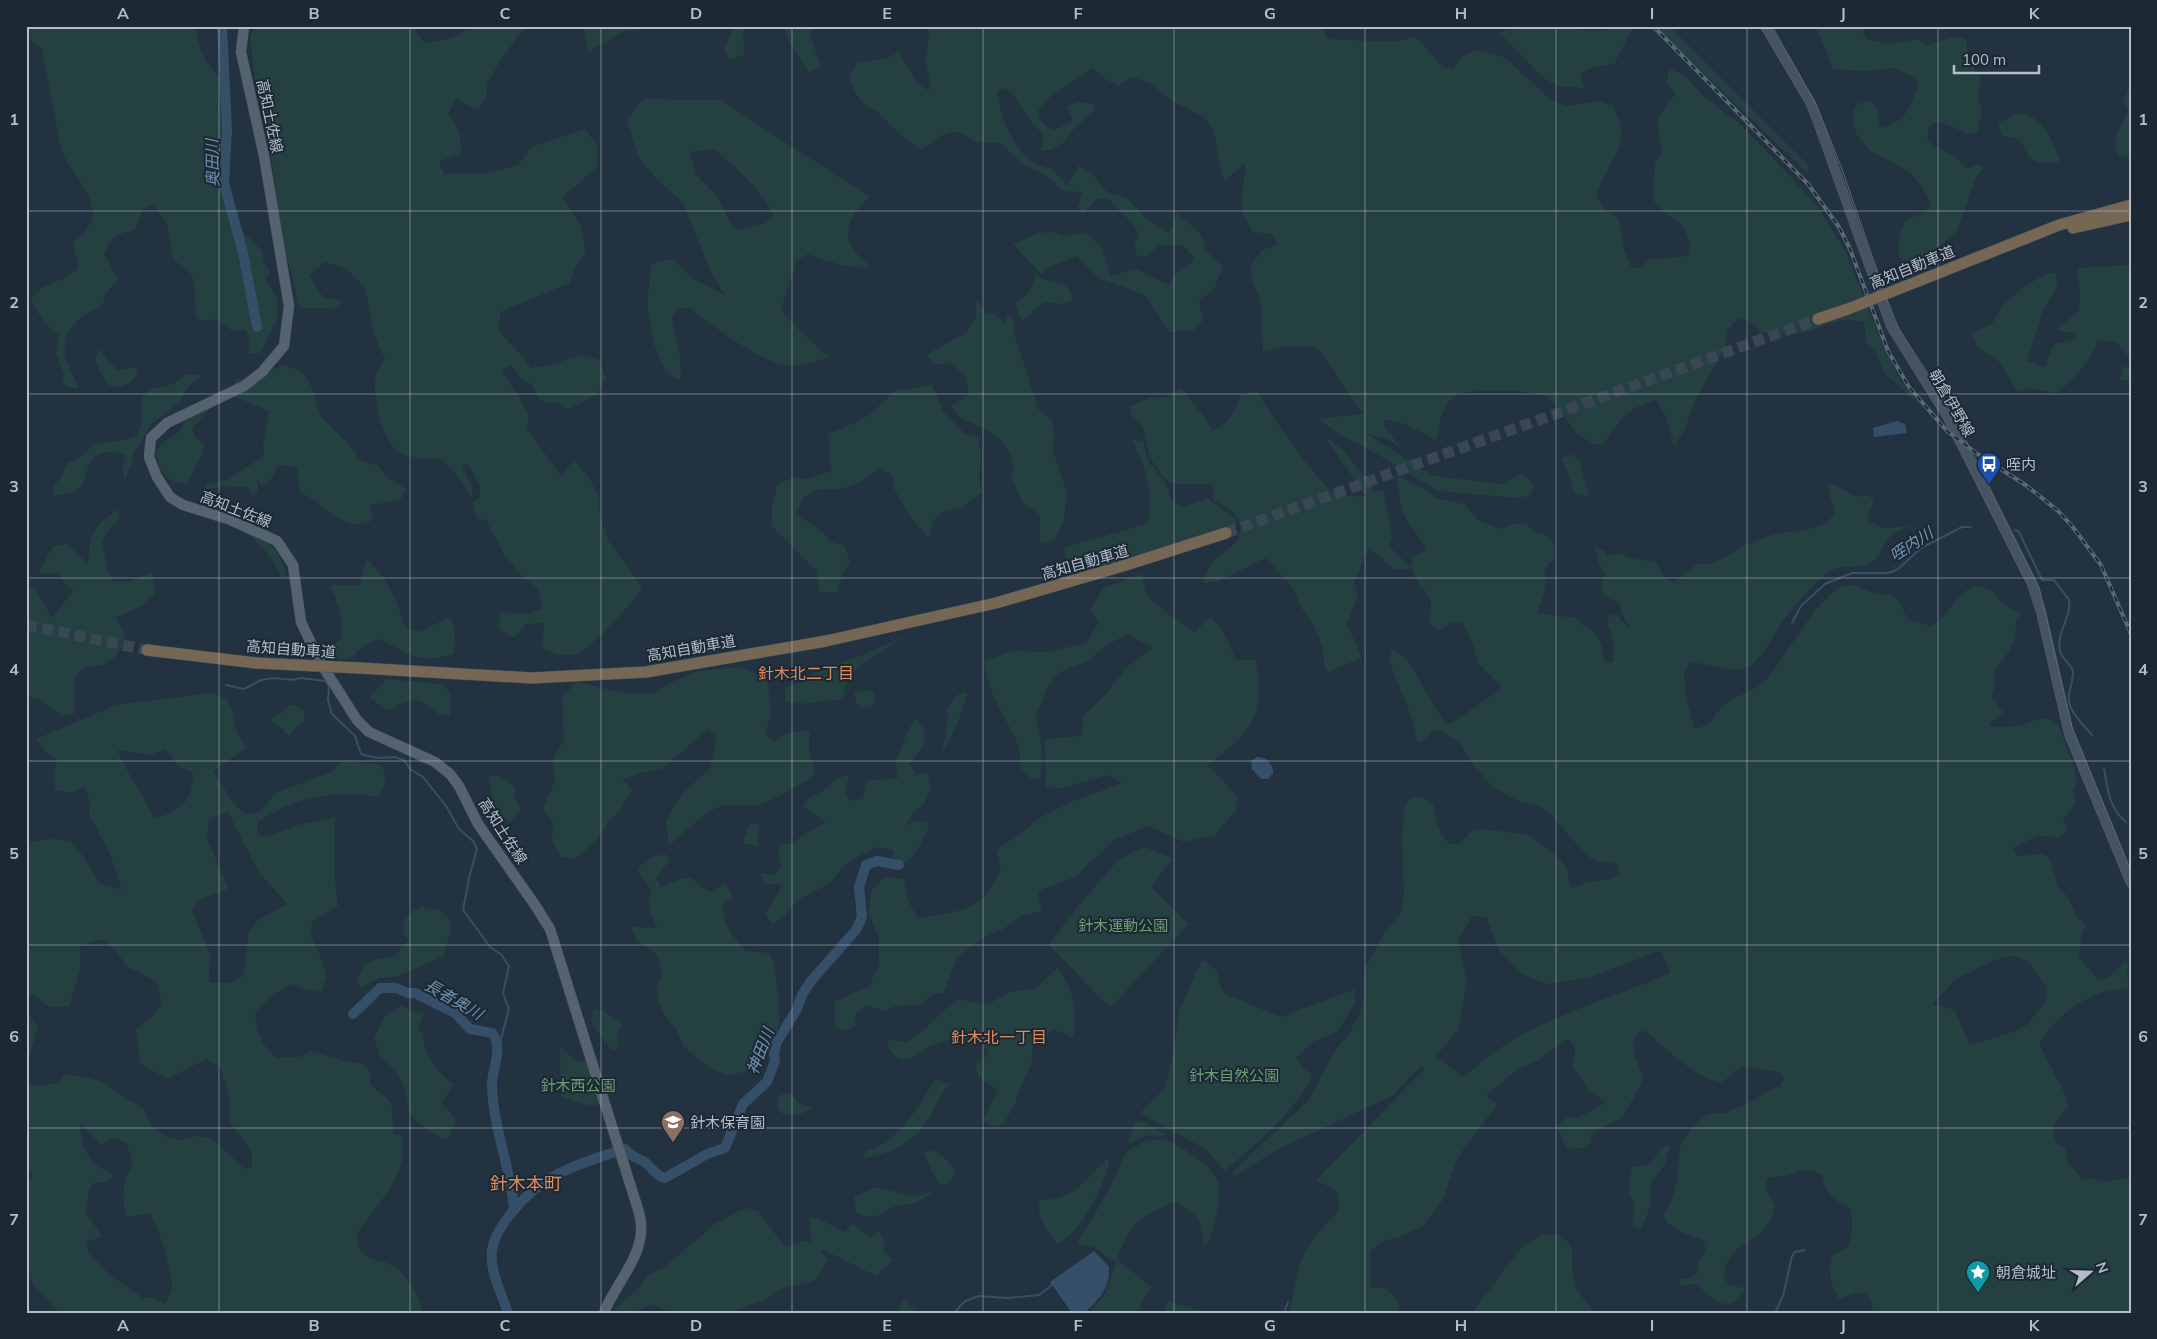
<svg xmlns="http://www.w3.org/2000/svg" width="2157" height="1339" font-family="Mulish,'Noto Sans JP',sans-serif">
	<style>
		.green { fill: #254041; fill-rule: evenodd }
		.water { fill: #364f68 }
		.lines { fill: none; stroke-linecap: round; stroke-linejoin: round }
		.stream { stroke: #364f68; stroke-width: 2 }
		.river { stroke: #364f68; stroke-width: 10 }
		.highway-tunnel { stroke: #394755; stroke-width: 11; stroke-dasharray: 11 5.5; stroke-linecap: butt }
		.secondary-casing { stroke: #55616e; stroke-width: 10 }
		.primary-casing { stroke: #414d59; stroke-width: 11 }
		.highway-casing { stroke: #424e5b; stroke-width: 12 }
		.secondary { stroke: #455363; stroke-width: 9 }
		.primary { stroke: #556370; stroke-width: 10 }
		.highway { stroke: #766654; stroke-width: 11 }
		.tram { stroke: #596877; stroke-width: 1 }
		.rail-casing { stroke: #596877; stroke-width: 4 }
		.rail { stroke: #1c2935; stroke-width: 2; stroke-dasharray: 5.5; stroke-linecap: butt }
		.highway-bridge-casing { stroke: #424e5b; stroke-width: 12; stroke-linecap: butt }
		.highway-bridge { stroke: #766654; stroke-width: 11 }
		.grid { fill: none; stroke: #b4becb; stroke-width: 1; stroke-opacity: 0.55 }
		.labels { text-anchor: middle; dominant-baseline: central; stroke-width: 4; stroke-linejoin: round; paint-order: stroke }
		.street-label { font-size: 15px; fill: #b4becb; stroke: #1c2935 }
		.poi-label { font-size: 15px; fill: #b4becb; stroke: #1c2935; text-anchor: start }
		.park-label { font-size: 15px; fill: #6a9d71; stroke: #1c2935 }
		.water-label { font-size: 16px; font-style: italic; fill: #7292b0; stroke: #1c2935 }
		.neighbourhood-label { font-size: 16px; fill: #db8b5e; stroke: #1c2935 }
		.quarter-label { font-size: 18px; fill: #db8b5e; stroke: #1c2935 }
		.neatline { fill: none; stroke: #b4becb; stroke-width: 2 }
		.grid-label { font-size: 16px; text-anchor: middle; font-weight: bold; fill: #b4becb }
	</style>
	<rect width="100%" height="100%" fill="#233240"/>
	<path class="green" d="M26,26H197C194,47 211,73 228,84L227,138L222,172L227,197L242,230L262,251L264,263L270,272L265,279L277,298V321C269,331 267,343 260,353L248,354L250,338L245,329L234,332L216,319L205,321L196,318L194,281L191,274L173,259L167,223L153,204L143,209L135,230C116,234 113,236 104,254L118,279L105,294L103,304C97,309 89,312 83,316C53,341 65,361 80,389L67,387L62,382L64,375L56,352L59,335C45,325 37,314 31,298L43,287L69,276L79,268L73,244C79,237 90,228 92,219C98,197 69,169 61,150L42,49L26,35Z
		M257,26H412L424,43C438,41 460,40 469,26H530L520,33L501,60L487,83V95L478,110L456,99L448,114L460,133L461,154L439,161L444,174L490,173L518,165L532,147L585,129L598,146L597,167L562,198L580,224L586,252L575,268L570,283L500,312L499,332L517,350L531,368L550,365L582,355L600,360L606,378L598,393L568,410L558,403C542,405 538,400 533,385L523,380L511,365L502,371L519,397L529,417L527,429L561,476L574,460L590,479L599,499L600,516L608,540L642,587C625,614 603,634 579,654L558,655L542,648L544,623L526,624L514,638L499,629L500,612L529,614L543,608L538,590L521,575L504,554L486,520L477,519L473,503L480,497V486L468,463L462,465L473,491L472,498L455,472L441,459C426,459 409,459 396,450C382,439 370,389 377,373C378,368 382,364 385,359L375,337L365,288L347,269L325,262L309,275L323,297L344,302C333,312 313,308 299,307L291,270L277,232L275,182L264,114L255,81L250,36Z
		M584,26H640L641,29L622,32L588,52Z
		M732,26H743L744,55L730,60L724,49L731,35Z
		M787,26H817L809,33L821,67L809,72L795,52L784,31Z
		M928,26H1322L1327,39L1394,42L1416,37L1443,67L1453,69L1463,56L1475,50L1504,57L1552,101L1567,106L1600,101L1613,106C1635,148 1606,160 1596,196L1607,211L1619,219L1624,249L1631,267L1641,268L1647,260C1661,257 1675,259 1689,255L1690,242L1682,224L1667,215L1653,200L1655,162L1663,150C1654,122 1656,116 1676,94L1667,83L1669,68L1684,75L1702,95L1740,124L1816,204L1846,252L1878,334L1899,378L1922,408L1883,371L1876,352L1866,342L1864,322C1837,315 1823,329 1798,334C1787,336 1773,333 1762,333L1749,321L1739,318L1728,329L1724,350L1696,398L1684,431L1674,445L1665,414L1656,400C1629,407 1619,420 1604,443L1596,445C1590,442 1584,439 1579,435C1566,422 1560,404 1543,395C1532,390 1465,389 1456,395C1442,405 1439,424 1437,440L1402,423L1383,419L1385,427L1401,448L1388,439L1367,434L1433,476L1501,484L1522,474L1534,484L1531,495L1519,498L1438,491L1365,447L1343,437L1319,420L1331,417L1365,414C1344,394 1336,366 1315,347H1281L1263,352L1260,298L1252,282L1251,265L1262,250L1277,245L1272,234L1253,232C1234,204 1245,194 1245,163L1225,181L1220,166L1214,131L1204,117L1172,101L1149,83L1133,77L1118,85L1105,79L1093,68L1051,96L1038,111L1042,123L1053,131L1073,120L1067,107L1077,102L1095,104L1094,111L1073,130L1064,142L1051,150L1040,151L1044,142L1041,132L1032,123L1014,95L1006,88L997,91C1000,117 1011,142 1029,160C1035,165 1044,166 1051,169C1057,173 1062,180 1067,186L1079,165L1093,175L1107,192L1127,198L1146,218L1169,234L1177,213L1201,234L1205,249L1223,267L1214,289L1199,301L1203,320L1194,330L1169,332L1146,296L1119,285L1099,279L1076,256L1051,266L1041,274L1013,244L1038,233L1053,232L1065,237L1084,232L1102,247L1110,276L1136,269L1169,285L1175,273L1191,263L1194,257L1182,245H1159L1146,257L1136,255L1135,242L1139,235C1133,220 1119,212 1110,200L1098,198L1082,214L1078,207L1083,192L1064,191L1046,176L1021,163L1000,143L977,142L956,131L940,136L933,143L920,149L900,134L877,111L866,106L855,93L849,77L858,62L886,59L899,52L917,83L929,91C932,77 926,71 926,59C926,47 931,38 928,26Z
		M1528,26H1569L1587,31H1601L1605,26H1634L1614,64L1591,68L1580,74L1584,88L1557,86L1542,77L1499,32Z
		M1657,26H1669L1810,167L1806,172L1668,39Z
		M1813,26H1867L1862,32L1868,40L1888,44L1918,39L1927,45L1956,36L1966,39L1969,61L1981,80L1978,95L1982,112L1977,133H1967L1938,121L1929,127L1927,138L1934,146L1953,155L1968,169L1977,164L1984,168L1976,176L1957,231L1917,266L1900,258C1897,247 1898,228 1908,220C1912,216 1922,214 1927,212L1931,203L1921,185L1907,170L1869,150L1856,133L1852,113L1858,104L1868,101L1877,107L1880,128C1906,123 1909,108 1918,86L1914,77L1895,68L1864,71L1833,69L1818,31Z
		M2128,91L2131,94V159L2118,155C2110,127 2123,133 2128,109L2123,101Z
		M643,99L720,100L870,197C857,209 843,224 850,244C853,252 865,261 871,267C848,270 829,261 808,254L797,260L781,310L802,333L829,357C818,361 804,366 792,366C761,364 713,326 689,307L676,309L672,320L680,356L681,381L666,373L654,344L647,305L651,264L672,259L693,279L725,295L711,273L683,203L655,177L639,158L627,120ZM714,149C737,169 760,188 774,216L762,224L739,230L730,222L717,196L696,175L690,152Z
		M2017,114C2041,111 2054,143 2060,162C2045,163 2033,166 2025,150C2023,146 2022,142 2018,140C2014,137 2007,137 2002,136L1998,123Z
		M2131,265V359L2116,342L2098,340C2087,366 2077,377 2056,393L2030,388L2018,392L1997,359L1977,347L1972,333L1992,324L2004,303L2023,288L2045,274L2056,273L2057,287L2043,310L2027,361L2045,367L2054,344L2074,339L2076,334L2056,330L2079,311L2080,290L2077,268Z
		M1036,275L1041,279L1066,285L1073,298L1070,302L1058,304L1044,302L1022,321L1015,304L1030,291Z
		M976,300L987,313H995L1005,324L1007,314L1014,319V333L1038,409L1052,421L1054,437L1052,448L1067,493L1064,520L1055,540L1040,544V515L1023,503L1012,479L1013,461L1005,444L989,431L961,418L951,406L969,394L966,378L952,363L936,365L926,355L965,333L976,318Z
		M98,348L117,370L135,367L138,374L129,383L117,388L107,384L95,361Z
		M284,365L302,372L312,388L320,416L346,441L361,461L378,466L387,477L407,489L400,500L371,505L372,520C352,533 332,514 317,502C312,498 305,495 300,492L297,467L279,465L269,482L263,487L257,479L258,490L256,496L250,493L248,487L227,486L207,489L205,485L227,480L264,456L263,446L269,411L233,396L235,380L258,375Z
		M2124,366L2131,369V380L2119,381Z
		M186,374L203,375L186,389L180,402L151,424L140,444L134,451L131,465L124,479L123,465L126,455C105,449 93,451 86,473C85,477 84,484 80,487C73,494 65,494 55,496L53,488L62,475L67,463L79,458L95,444L124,440L138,435L142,423V397L152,388L165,387L175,383Z
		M932,385L943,411L965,434L978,437L981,454L979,481L982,492L962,507L942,512L933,521L929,539L913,520L894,489V477L880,468L858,483L840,489H820L804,497L796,514L824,533L830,541L845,547L850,563L843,572L837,592L819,593L817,571L772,526V503L778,485L793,477L807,479L831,471L828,434L863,419L883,403L894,391Z
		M1181,388L1202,414L1213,431C1229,422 1235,413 1240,396L1257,391C1268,411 1320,489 1339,495C1347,497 1358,496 1366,496L1324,436L1345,452L1374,490L1384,492L1392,536L1389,546L1411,568L1412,556L1425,552L1426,547L1406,520L1401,506L1396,477L1403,478L1424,489L1435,498L1464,504L1479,521L1500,529L1514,524H1525L1537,533L1546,535L1554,545L1555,558L1544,569C1549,583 1543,599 1537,613L1575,618C1581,625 1584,626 1591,630C1602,636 1602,653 1606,663L1614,661L1612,636L1607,623L1610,614L1616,615L1632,631L1622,613L1619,602L1603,596L1601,581L1606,575L1598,561L1594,547L1604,550L1608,556L1621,553L1628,558L1655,562L1666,579L1674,583L1696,564C1715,567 1728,554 1744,546C1751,542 1761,539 1769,536C1785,530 1802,534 1818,526C1826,523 1830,520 1835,512L1827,486L1833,484L1856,497L1866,495L1874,499L1867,518C1880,533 1896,527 1914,525C1906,528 1896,531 1890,537C1883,544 1881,556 1872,562C1860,569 1847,565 1835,569C1822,573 1790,610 1782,623C1774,634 1760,663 1747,667C1728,674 1710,664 1691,662L1684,672L1686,699L1695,729L1710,724L1717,712L1732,699L1750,691L1767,680L1815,610L1834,591L1842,586L1854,585L1876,594L1889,595L1898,599L1908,620L1930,626C1953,616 1960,577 1988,589C1995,592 1997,597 2001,602C2006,607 2016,611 2021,614L2016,620L2015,639L2010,650L1995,670V686L1991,697L2004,713L1990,722V727L2019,726L2041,718L2050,720L2059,726L2075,770L2076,784L2073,791L2075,802L2072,809L2063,819L2068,831L2060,837L2037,836L2013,848L2017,856L2043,854L2050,859L2058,887L2067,896L2077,917L2087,926L2082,932L2079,957L2098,980L2108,978L2127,960L2128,987C2120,990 2113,990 2105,992C2078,999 2053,1020 2039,1044L2067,1098L2069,1107C2057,1119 2051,1124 2055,1142L2065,1148L2068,1163L2083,1180L2094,1179L2107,1182L2131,1177V1313H1873L1871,1301L1865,1293H1854L1839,1299C1830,1285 1828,1271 1832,1256C1836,1253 1843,1251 1846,1248C1853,1240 1854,1213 1848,1206C1833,1203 1824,1189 1822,1174C1804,1168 1805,1169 1788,1175C1782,1177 1775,1176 1768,1178L1765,1187L1775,1206C1768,1245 1730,1237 1723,1275L1728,1284L1746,1289L1733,1303L1724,1304L1705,1294L1699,1284L1679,1285L1681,1279L1691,1278L1698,1273V1264L1706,1249L1703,1240C1687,1233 1670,1232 1663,1214C1679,1198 1677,1169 1680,1148C1681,1143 1686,1139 1688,1134C1699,1118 1706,1111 1726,1114C1733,1107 1739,1108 1747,1104C1760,1097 1765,1090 1780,1086L1784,1079L1780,1072L1744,1067L1736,1070L1722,1083C1695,1078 1666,1049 1646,1031L1638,1032L1633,1044L1635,1059L1642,1072V1084L1622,1117L1592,1133L1590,1143L1583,1148L1567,1149L1556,1126L1566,1118L1580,1117L1606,1102L1589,1091L1583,1079L1573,1068L1575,1050L1571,1040H1565L1539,1060L1518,1069L1486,1095L1497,1105L1464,1148L1456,1162L1442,1201L1422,1227L1399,1237L1383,1241L1370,1251V1287L1385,1288L1399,1301L1398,1313H1289C1295,1288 1297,1262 1312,1241C1320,1229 1332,1220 1340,1208L1337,1191L1316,1180L1425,1069L1421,1066L1392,1096L1276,1150L1231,1179L1234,1171L1309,1100L1336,1049L1349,1035L1354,1023L1359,1018L1364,998V970L1384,934L1401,912L1404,896L1402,835L1405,805L1411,798L1423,797L1433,804C1437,820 1437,833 1450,844H1459L1472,831L1482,829L1529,835L1561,860L1568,871V878L1571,888L1588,882L1612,879L1619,873L1617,864L1597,861L1587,856L1549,812L1536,805L1516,800L1491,785L1474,766L1459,742L1439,730L1432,731L1426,739L1418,743L1412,718L1389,661L1391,649C1410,657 1418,678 1427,694C1432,705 1441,714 1446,724L1452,723L1494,694L1501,686L1477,662L1473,643L1461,622L1451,623L1439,631L1430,622C1429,614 1433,605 1429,597C1423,585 1416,585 1412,569H1394L1369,547L1354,583L1358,596L1347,624L1362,658L1328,672L1324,666L1323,648L1314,625L1302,609L1293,588L1266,558L1219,581L1202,583L1211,564L1238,540L1241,524L1232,510L1213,500V484H1175L1165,479L1150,458L1143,427L1132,416L1129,407L1149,398L1167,397ZM1472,916L1487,917L1498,949L1520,973L1546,984L1588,978L1661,950L1670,973C1613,998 1548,1015 1496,1051C1485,1059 1474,1069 1463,1077L1436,1056L1458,1030L1467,980L1458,941ZM2013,955L2029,962L2047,988L2046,1001L2028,1024L2016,1031L1970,1045L1954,1010L1932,1004L1956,979L1992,961Z
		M201,408L210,409L192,428L194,436L205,445L203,454L186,484C164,481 160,472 156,451L165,441L179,432L186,420Z
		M1132,440L1143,441L1149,462L1165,482L1172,502L1184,507L1207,498L1235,519L1237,525L1073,576L1063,548L1147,524C1155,496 1145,465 1132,440Z
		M1572,454L1580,463L1589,497L1574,493L1568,472L1561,458Z
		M118,509L119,520L110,528L102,541C106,557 104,569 114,582H128L152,573L155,594C144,606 131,611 116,617L125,635L122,647L114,658L102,665L85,667L74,678V714L62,716L41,700L26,696V584L35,589L52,618L74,590L68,587L58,573L38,574L53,546L68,544L88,564C90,532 92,529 118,509Z
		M235,526C264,540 279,543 287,577H281C272,553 256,540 235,526Z
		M367,560C390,580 396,600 406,628L419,632L450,617L455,629L454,654C416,665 412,654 379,639L363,646L350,659H329L330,645L342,639C344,619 338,603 330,585H359Z
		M1142,574L1147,595L1167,613L1195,632L1211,616L1225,635L1236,660H1256C1265,722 1251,730 1206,767L1213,770L1237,796L1236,810L1215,835L1184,842L1148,826L1114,840L1075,877L1041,890L1038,895L1042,911L1023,915L1002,930L996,931L974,944L956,959L944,993H934L920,1005L896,1006L883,1011L867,1005L856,1014L855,1026L845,1031L835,1027V1002L852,993L869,987L879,964V938L868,912L872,889L885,877L904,879L908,901L918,918C937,916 967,912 982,899C990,892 996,878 1001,869L997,854L1000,847L1022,833L1039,818L1071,802L1122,783L1108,775L1062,788L1046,787L1045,739L1082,736L1083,716L1107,693L1127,667L1153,648L1127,634L1107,645L1088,661L1060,672L1048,686L1036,716L1042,752L1041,778L1032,780L1020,768C1023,742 1007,726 997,703C990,690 987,676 984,661L1012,651L1049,652L1086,643L1099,622L1090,611L1103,588Z
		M907,635L858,667L847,679L843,699L799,704L786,701L785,687L799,682L809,675L870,652Z
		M739,667L767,677L771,713L765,735L774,742C786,732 795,731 810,731L809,746L815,775C802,783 771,803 757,805C745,806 733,803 722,806C705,810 684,835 669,845L666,822L674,806L686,790L710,769L717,737L707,730L662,769L641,773L622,779L632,790L621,809L608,822L599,837L589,848L573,859L561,857L552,840L553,822L543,809L555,780L553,759L564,740L562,697L577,682L627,694L655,693L674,681L698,671Z
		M386,679L441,684L450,692V715H439L426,704L415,699L399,704L389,711L369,698Z
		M872,690L875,697L872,707L863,708L856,703L854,692Z
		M967,692C962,720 952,731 942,756L948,720L947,709L957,695Z
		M210,693L227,699L233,713L236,730L246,748L213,771L235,805L246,815L260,812L276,793L331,772L344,761L382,765L386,781L378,796C327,793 302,793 258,822L257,834L267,837L298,825L335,817V879L338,906L312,922L310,935L320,955L327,976L321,992L308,990L290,984L272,996L255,1014C258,1037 260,1041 276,1058L300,1057L311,1051L343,1061L362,1064L370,1072V1084C375,1090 384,1095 389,1101C395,1109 391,1123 394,1133L401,1136C414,1169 373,1209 356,1235C358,1240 358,1249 362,1253C368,1259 376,1259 384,1262C404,1268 417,1290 422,1310L418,1313H60L36,1288L28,1275L26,1184L33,1175L26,1162V1086L58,1084L64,1074L87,1077L103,1082L121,1095L143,1108L152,1126L166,1137L180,1140L195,1136L206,1137L217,1143L245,1169L252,1167V1151L231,1124L228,1113L230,1099L221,1068L206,1059L167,1079L140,1063L136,1030L151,1018L162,1004L157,982L128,967L115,950L102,939L80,946V970L69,1006L49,1007L31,993L26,1002V842L53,839L70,841L83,856L100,884L122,890L109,852L89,814L90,801L84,786L71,793L55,790L54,773L57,761L45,751L36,739L116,705ZM164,749L180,767L193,773C193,801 181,811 155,818L127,770L117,750L151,755ZM228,812L259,873L288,904L259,919L248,934L244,976L228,983H209L210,954L192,911L198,900L228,889L207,838L209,818ZM80,1124L101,1144L113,1138L126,1142L133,1163C122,1183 122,1195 126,1217L150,1213C158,1228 172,1268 172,1285C172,1291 168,1298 165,1304L154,1298H143L110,1275L88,1252L86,1242L102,1236L85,1212L89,1190L95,1182H106L114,1175C90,1164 81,1152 80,1124Z
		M289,705L297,706L304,712V722L300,723L289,736L279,726L269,719L280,714Z
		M915,718L925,730L923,747L909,764L917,775L928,773L931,787L925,803L914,812L906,826L915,820L930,824C924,837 917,853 907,863L893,864V850L877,847L848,862L828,884L802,898L792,906L783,918L772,924L765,914L783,885L764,883L760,873L775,875L781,866L778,852L782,844H793L800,837L826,822L802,806C812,794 814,797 825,789C836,781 833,779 849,775L845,792L851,801L863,799L866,781L898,778L895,763L907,733Z
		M489,776H499L516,788L514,797L521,810L510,822L498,813L491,793Z
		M760,823L757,846L742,843L749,825Z
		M1144,847L1173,858L1151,887L1189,924L1110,1008L1049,945L1069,917L1118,860Z
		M666,854L669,861L656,878L661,887L683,878H691L701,887L711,892L725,883L734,899L725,901C718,921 733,936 746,951L769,953C777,966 774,972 777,986C782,1008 779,1023 775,1045L761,1053L744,1072L726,1075L710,1068L684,1047L676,1029L663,1013L658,999L657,988L662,976L659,960L653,951L637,941L631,926L642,928H658C650,915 647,906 651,890L637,869L651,857Z
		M422,907L433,910L434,908L444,914L452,923L444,956L398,976L379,978L360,988L357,979L365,964L378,959L394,957L409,940L403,933L404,919L413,911Z
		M1202,959L1217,971L1219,984L1225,994L1281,1017L1355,989V1003L1337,1032L1312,1042L1296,1058L1303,1068L1313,1074C1295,1114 1256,1142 1225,1171L1205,1149L1140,1113L1165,1088L1172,1059L1179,1012Z
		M1057,968C1078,996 1074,1006 1074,1038L1053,1029L1047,1036L1034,1040L1031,1065L1018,1092L1016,1102L1004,1123L994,1127L983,1120L998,1090L979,1077L975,1065L989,1054L983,1044L952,1039L930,1046L911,1059H899L889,1049L888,1040L906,1042L913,1039L957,999L988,1005C1005,993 1013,989 1034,990Z
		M401,1005L413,1012L424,1013L418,1027C423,1034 423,1039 425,1046C429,1063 441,1075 454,1085L441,1103L456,1119L450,1136L443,1139L426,1129L410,1114L403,1083L396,1072L380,1057L374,1038L385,1016Z
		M593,1009L603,1011L622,1024L617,1036L618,1050L611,1049L592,1025Z
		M26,1011L38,1027L30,1055L26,1058Z
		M560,1047L577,1062L587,1059L602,1103L590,1106L561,1097Z
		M936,1079L949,1084C937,1098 937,1104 929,1118C915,1143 890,1154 863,1158L866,1151C902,1140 916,1108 936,1079Z
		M789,1092L799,1103L813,1109L800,1114L784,1115L777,1108L778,1096Z
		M1139,1120L1167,1135L1145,1136L1127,1145L1135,1122Z
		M1148,1140C1153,1140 1158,1139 1164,1140C1180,1144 1217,1169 1219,1186C1221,1204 1214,1224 1210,1241L1204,1246C1200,1218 1200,1214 1174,1202C1138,1218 1132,1221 1117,1259L1151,1287L1136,1313H1089L1105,1294L1117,1260H1111L1095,1248L1077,1244L1111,1186L1123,1158L1129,1150Z
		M1667,1145L1670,1148L1665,1164L1651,1183L1650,1208L1641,1229L1632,1226L1635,1204L1628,1192L1632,1167L1651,1164L1659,1151Z
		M931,1150C941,1153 952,1163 955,1174L950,1183L939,1185L923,1153Z
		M1108,1158L1109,1163C1102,1189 1082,1232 1057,1244C1048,1231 1035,1217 1040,1200C1075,1201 1085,1179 1108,1158Z
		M876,1187L915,1197L936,1190C929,1194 919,1203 912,1204C906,1205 902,1204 896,1206C877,1212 880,1224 856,1212L854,1197Z
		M745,1208L757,1210L785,1247L805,1241L812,1242L809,1218L819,1219L845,1232L853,1224L871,1238L879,1231L885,1242L883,1250L893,1261L876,1276L822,1249L821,1253L829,1260L814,1281L781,1289L767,1299L729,1313H674L652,1305L631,1313L612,1312L640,1287L648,1275L665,1267L716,1223Z
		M1557,1234L1569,1243L1572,1251V1273L1576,1289L1593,1311L1592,1313H1472L1521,1248L1540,1235Z
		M904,1298L916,1312L918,1313H897Z
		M1168,1301L1202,1311L1201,1313H1164Z"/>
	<path class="water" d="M1897,421L1905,424L1907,433L1874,437L1873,428Z
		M1257,757C1266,757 1273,763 1273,773L1268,779H1261L1252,769L1251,761Z
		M1094,1251L1109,1267C1110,1288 1101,1296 1087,1311L1072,1313L1050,1282Z"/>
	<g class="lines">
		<path class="stream" d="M2015,530L2019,532L2042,580H2054L2069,600C2072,617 2056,631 2060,651C2062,659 2070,663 2073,671C2073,679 2071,686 2069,694C2066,710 2083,724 2092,735
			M1792,623L1801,606L1825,584L1852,573H1888L1897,570L1921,548L1962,527H1971
			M226,685L244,689L261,680L274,678L292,680L300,678L326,681L329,686L328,700L332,714L355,736L361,754L377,758L395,757L404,760L410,769L423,777L446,806L459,829L473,841L477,849L469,878L463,910L491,948L501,954L509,966L503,993L509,1009L498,1050
			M2104,768C2107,787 2109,809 2126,822
			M2130,824H2131
			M954,1313L965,1301L979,1296L1007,1298L1039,1295L1052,1285
			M1284,1313L1288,1302
			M1775,1313L1783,1296L1792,1256L1795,1252L1804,1250"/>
		<path class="river" d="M222,26L227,130L224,183L243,253L257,327
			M353,1014L380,988H396L408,993H415L455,1013L470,1029L492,1033C504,1047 492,1069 492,1085C493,1128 511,1168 514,1210
			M508,1313C502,1294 489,1270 492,1250C494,1237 501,1226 509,1216C541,1174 577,1164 625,1149C630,1157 639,1158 646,1163C652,1168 656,1176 665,1178L707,1154L725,1148L743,1104L767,1082L775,1061L774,1053L777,1042L797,1009L802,995L811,981L856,930L862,917L859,887L866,865L877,861L899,865"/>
		<path class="highway-tunnel" d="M1226,533L1818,319
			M26,625L147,650"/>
		<g class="secondary-casing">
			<path id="secondary" d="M1765,26L1810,102L1818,122L1891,326L1947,416L2032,584L2041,612L2069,734L2131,883"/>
		</g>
		<g class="primary-casing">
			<path id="primary" d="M244,26L241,52L264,156L289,306L284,346L262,372L244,386L167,423L151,438L149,457L157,477L170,497L183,505L228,519L277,541L293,565L301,622L320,662L357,720L369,732L435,762L450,774L459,786L478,824L535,905L550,929L637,1206C639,1212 641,1219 641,1226C643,1257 615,1284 604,1313"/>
		</g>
		<g class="highway-casing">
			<path id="highway" d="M2073,228L2131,215
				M1921,280L2059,225L2131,205
				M1818,319L1848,309
				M147,650L256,663
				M359,668L532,678L646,672L826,641L996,603L1126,565L1226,533"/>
		</g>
		<use href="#secondary" class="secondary"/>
		<use href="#primary" class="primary"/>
		<use href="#highway" class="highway"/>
		<path class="tram" d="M1772,26L1816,104L1842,169L1888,302L1899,329L1950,408L2039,587L2072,727L2131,871"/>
		<g class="rail-casing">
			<path id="rail" d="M1653,26L1808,184L1839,227L1850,249L1888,351L1909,387L1947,431L1979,455L2027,486L2057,510L2072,526L2101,565L2131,634"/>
		</g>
		<use href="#rail" class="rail"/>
		<g class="highway-bridge-casing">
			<path id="highway-bridge" d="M1848,309L1921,280
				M256,663L359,668"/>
		</g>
		<use href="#highway-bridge" class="highway-bridge"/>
	</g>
	<path class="grid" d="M219,26V1313M410,26V1313M601,26V1313M792,26V1313M983,26V1313M1174,26V1313M1365,26V1313M1556,26V1313M1747,26V1313M1938,26V1313M26,211H2131M26,394H2131M26,578H2131M26,761H2131M26,945H2131M26,1128H2131"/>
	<defs>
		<g id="bus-pin" transform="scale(1.25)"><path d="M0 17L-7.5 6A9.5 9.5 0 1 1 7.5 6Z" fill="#1a4fb4" stroke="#1c2935"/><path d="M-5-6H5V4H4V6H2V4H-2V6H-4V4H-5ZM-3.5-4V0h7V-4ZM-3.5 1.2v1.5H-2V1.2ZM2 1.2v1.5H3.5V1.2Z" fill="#fff"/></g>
		<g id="school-pin" transform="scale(1.25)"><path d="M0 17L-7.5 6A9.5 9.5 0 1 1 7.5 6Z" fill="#8d6e63" stroke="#1c2935"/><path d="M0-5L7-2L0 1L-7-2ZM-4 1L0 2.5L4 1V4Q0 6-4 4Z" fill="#fff"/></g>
		<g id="sight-pin" transform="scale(1.25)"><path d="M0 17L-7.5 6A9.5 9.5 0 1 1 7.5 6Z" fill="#0f9aa8" stroke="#1c2935"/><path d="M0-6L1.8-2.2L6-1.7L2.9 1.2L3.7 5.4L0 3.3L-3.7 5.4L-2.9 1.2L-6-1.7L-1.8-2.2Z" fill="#fff"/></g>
	</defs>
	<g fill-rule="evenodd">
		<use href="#bus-pin" x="1989" y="464"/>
		<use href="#school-pin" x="673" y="1122"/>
		<use href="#sight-pin" x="1978" y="1272"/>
	</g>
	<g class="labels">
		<g class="street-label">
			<text transform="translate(270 116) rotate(78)">高知土佐線</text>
			<text transform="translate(1912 267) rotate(-22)">高知自動車道</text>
			<text transform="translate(1952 403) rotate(60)">朝倉伊野線</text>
			<text transform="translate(236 509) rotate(21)">高知土佐線</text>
			<text transform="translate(1085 562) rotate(-16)">高知自動車道</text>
			<text transform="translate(691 648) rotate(-10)">高知自動車道</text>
			<text transform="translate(291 649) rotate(4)">高知自動車道</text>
			<text transform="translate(503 831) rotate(57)">高知土佐線</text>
		</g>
		<g class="poi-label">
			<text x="2006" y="464">咥内</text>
			<text x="690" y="1122">針木保育園</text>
			<text x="1996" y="1272">朝倉城址</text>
		</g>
		<g class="park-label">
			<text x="1123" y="925">針木運動公園</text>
			<text x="1234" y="1075">針木自然公園</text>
			<text x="578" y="1085">針木西公園</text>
		</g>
		<g class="water-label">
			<text transform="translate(212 163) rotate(-91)">奥田川</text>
			<text transform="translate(1911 544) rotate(-33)">咥内川</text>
			<text transform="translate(454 999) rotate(30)">長者奥川</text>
			<text transform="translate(760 1051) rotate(-69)">神田川</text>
		</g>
		<g class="neighbourhood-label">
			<text x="806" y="673">針木北二丁目</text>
			<text x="999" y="1037">針木北一丁目</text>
		</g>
		<g class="quarter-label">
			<text x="526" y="1183">針木本町</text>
		</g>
	</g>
	<rect width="2157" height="1339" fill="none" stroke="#1c2935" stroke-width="55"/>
	<g transform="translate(2090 1272) rotate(70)" stroke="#1c2935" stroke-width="4" paint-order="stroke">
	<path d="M0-4L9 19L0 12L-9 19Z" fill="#b4becb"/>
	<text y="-8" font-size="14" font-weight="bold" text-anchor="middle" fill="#b4becb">N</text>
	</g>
	<path d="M1954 65v8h85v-8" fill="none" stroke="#b4becb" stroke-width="2.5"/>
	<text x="1962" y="65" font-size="15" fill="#b4becb" stroke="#1c2935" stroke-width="4" paint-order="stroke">100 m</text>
	<rect x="28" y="28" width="2102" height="1284" class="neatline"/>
	<g class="grid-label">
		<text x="123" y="19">A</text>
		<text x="314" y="19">B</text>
		<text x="505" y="19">C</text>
		<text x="696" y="19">D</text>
		<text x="887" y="19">E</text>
		<text x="1078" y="19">F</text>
		<text x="1270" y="19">G</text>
		<text x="1461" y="19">H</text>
		<text x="1652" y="19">I</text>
		<text x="1843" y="19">J</text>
		<text x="2034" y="19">K</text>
		<text x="14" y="125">1</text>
		<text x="2143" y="125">1</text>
		<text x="14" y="308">2</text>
		<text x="2143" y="308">2</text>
		<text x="14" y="492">3</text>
		<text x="2143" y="492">3</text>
		<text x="14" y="675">4</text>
		<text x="2143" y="675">4</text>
		<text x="14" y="859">5</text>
		<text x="2143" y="859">5</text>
		<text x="14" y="1042">6</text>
		<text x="2143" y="1042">6</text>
		<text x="14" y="1225">7</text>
		<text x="2143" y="1225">7</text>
		<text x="123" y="1331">A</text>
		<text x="314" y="1331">B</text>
		<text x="505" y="1331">C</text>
		<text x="696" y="1331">D</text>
		<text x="887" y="1331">E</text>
		<text x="1078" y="1331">F</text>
		<text x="1270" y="1331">G</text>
		<text x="1461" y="1331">H</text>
		<text x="1652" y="1331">I</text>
		<text x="1843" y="1331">J</text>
		<text x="2034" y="1331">K</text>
	</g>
</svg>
